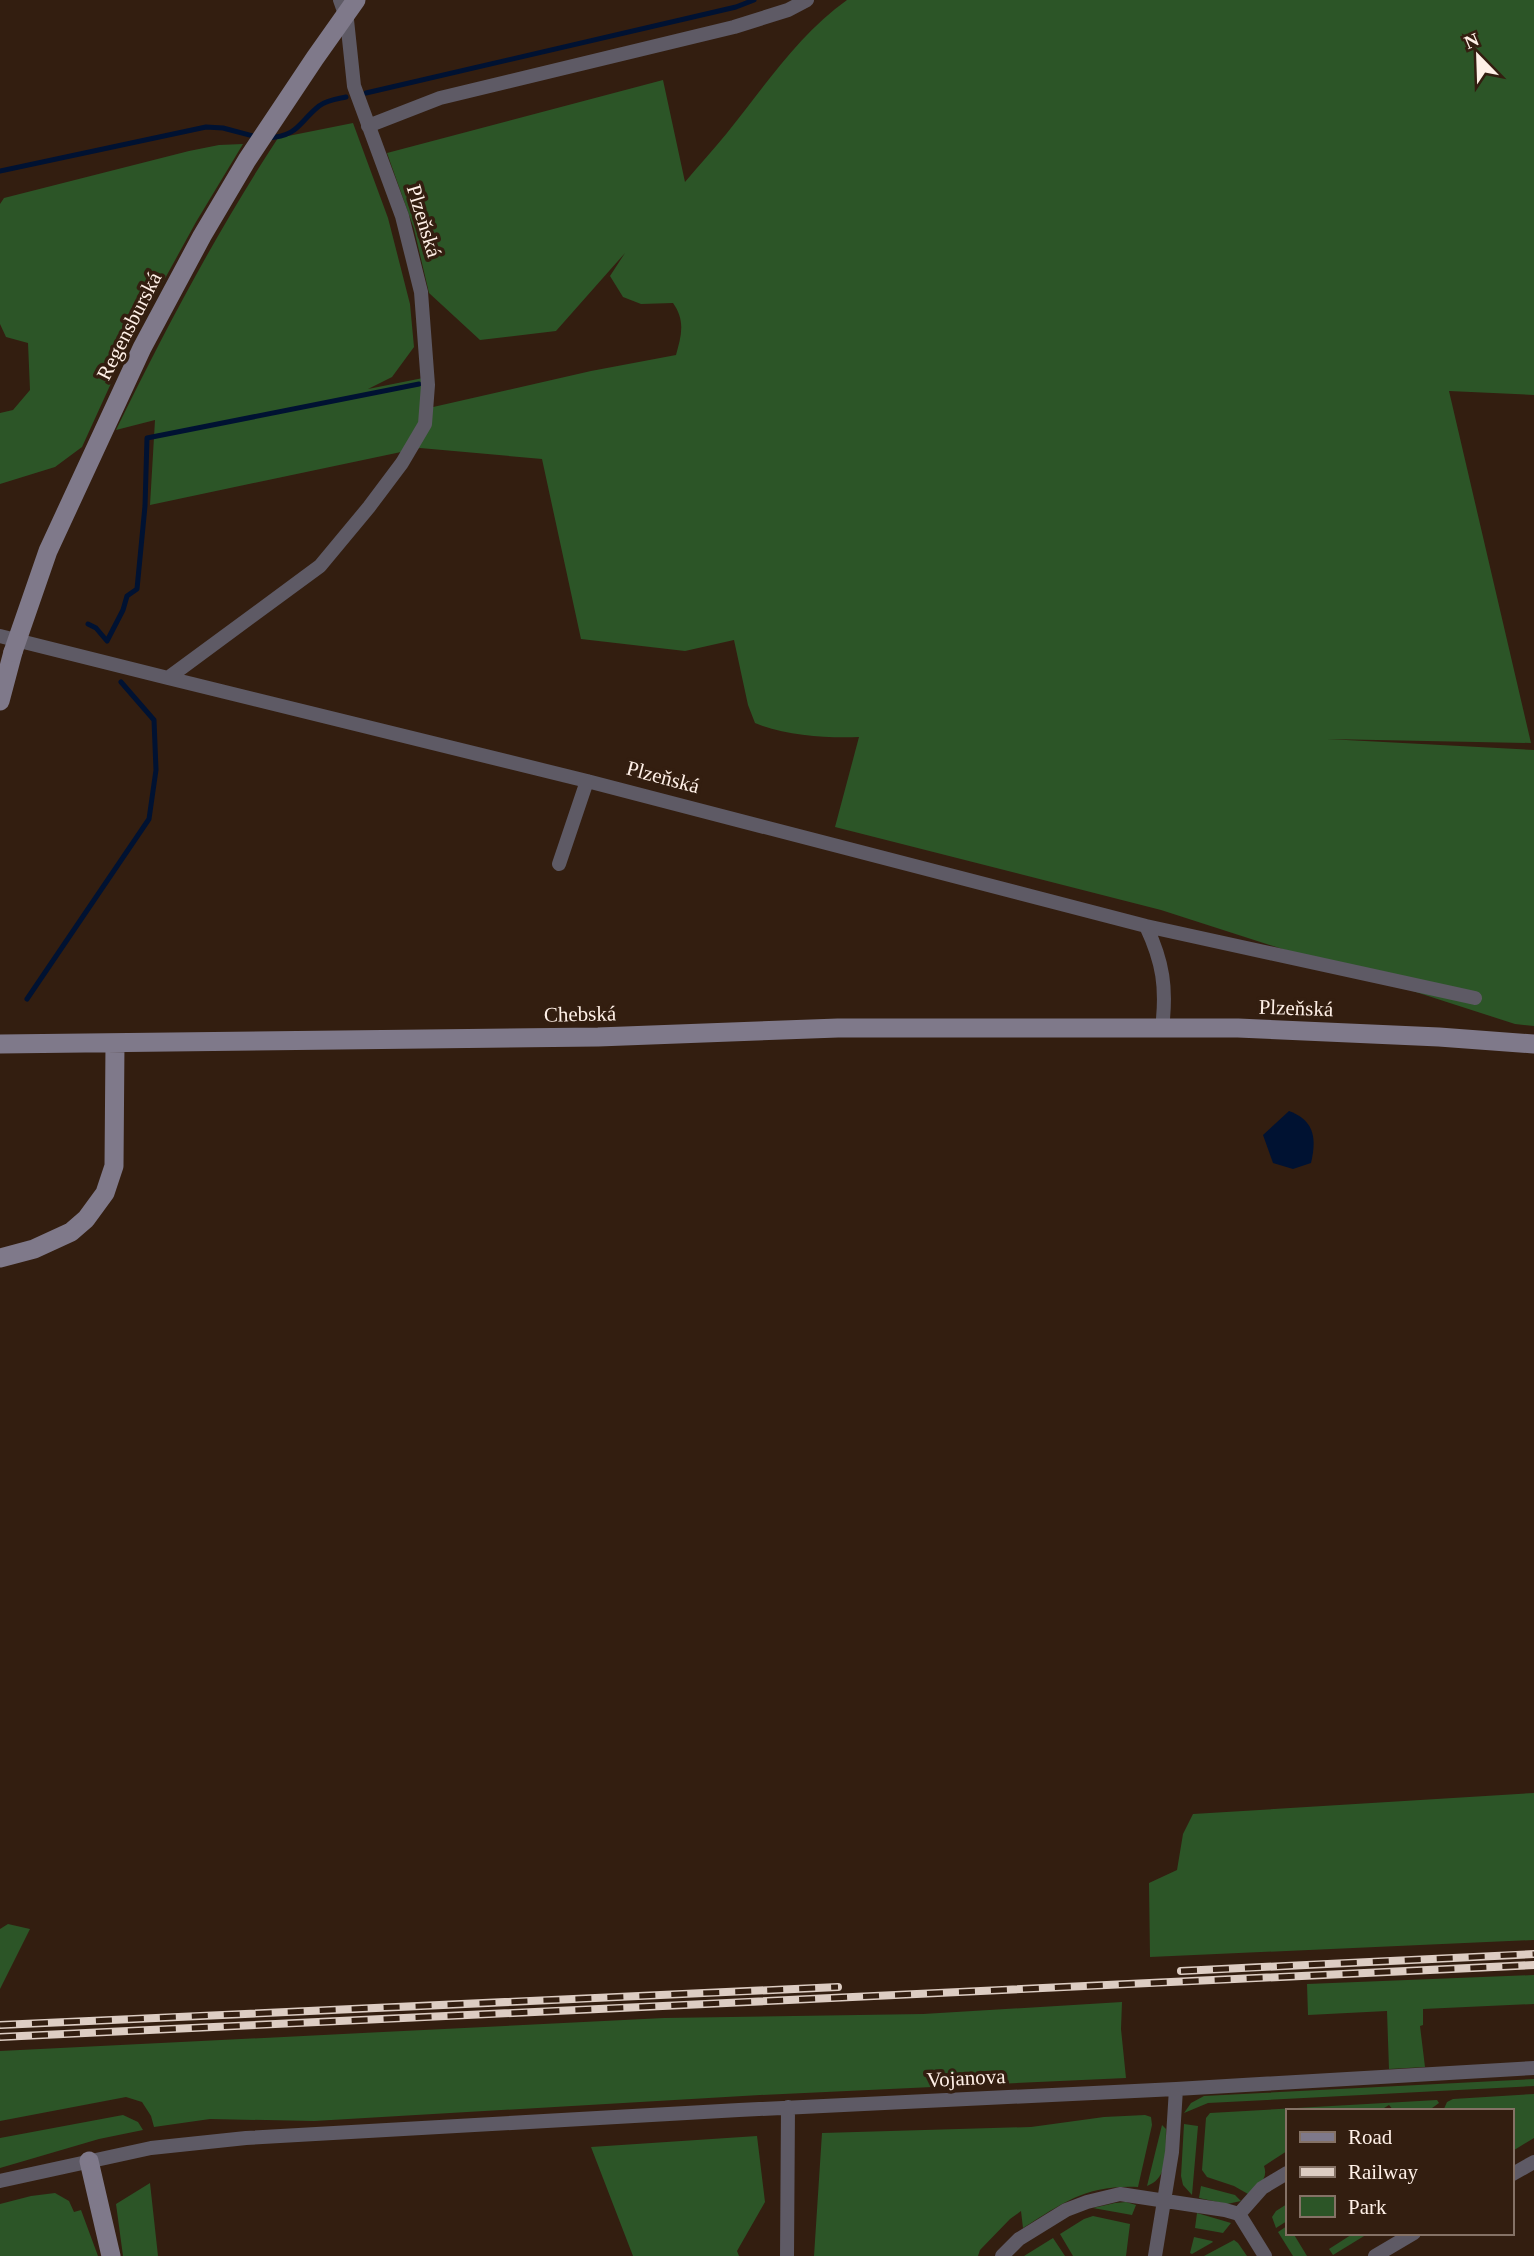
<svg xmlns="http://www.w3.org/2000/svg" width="1534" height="2256" font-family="'Times New Roman',serif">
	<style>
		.green { fill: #2c5527 }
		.water { fill: #001232 }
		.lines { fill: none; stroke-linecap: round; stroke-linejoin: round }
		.stream { stroke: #001232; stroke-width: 5 }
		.street { stroke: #5e5a65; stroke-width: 14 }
		.secondary { stroke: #7f798a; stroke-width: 19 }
		.rail-casing { stroke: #ddcdc3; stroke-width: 8 }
		.rail { stroke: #331e10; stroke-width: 5; stroke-dasharray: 16; stroke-linecap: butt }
		.secondary-bridge { stroke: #7f798a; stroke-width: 19 }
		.labels { text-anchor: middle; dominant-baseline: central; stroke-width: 7; stroke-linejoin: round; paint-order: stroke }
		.street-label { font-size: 21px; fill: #fff0e7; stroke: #331e10 }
	</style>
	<rect width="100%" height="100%" fill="#331e10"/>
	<path class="green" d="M847,0H1534V395L1449,391L1531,743L1327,739L1534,750V1026L1515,1024L1161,910L835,827L859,737C826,738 786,736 755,723L748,705L734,640L685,651L581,639L542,459L420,448L150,505L155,420L116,430C165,330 217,231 278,138L353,123L388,218L410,304L414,347L392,377L368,389L423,378L420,410L591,371L676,355C681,337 686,321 673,303L641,304L623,297L610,276L625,253L556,331L480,340L429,293L414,229L387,153L663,80L685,182C699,165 714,149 727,133C764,87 798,35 847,0Z
		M243,144L196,222L128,346L82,447L55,467L0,484V413L13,410L30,390L28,343L6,337L0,324V204L4,198L189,151L219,145Z
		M1534,1793V1940L1150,1957L1149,1883L1177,1870L1183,1834L1193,1814Z
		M8,1924L30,1929L0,1989V1929Z
		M1534,1975V2004L1423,2009V2025L1420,2026L1425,2067L1389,2069L1387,2011L1308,2015L1307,1984Z
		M1122,2002L1121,2029L1126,2078L760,2095L314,2121L210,2119L154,2127L151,2116L142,2102L126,2097L0,2121V2051L664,2018L923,2014Z
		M1534,2079V2086L1208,2103L1184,2113L1191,2103L1204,2096Z
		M1534,2094V2138L1511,2152V2111H1443L1447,2102L1453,2099Z
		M1437,2100L1439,2103L1428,2111H1394L1389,2105L1379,2111L1357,2109L1354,2111H1287V2151L1264,2166C1269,2180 1257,2186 1248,2194L1234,2186L1207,2177L1202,2170L1206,2118L1210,2113Z
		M123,2115L138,2122L143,2130L99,2139L0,2168V2138Z
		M1145,2115L1151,2117L1152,2125L1138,2187C1086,2185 1065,2202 1023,2228L1021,2211L1010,2219L980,2250L978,2256H814L822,2133L1031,2127L1104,2117Z
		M1184,2124L1198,2126L1192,2195L1183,2185L1181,2176Z
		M1162,2125L1166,2129C1165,2149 1170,2178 1147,2186Z
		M757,2136L765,2202L737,2251L739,2256H633L591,2147Z
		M150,2183L158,2256H123L116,2204Z
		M1201,2186L1235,2195L1241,2201L1227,2204L1199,2198Z
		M55,2193L69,2201L74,2212L81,2210L98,2256H0V2204L31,2196Z
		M1126,2202L1136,2205L1132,2215L1093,2208L1115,2203Z
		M1287,2204V2221L1276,2228L1272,2217L1276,2211Z
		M1197,2213L1231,2223L1223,2233L1195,2228Z
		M1093,2216L1130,2224L1126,2256H1073L1060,2234L1084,2219Z
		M1287,2226V2233H1293L1307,2256H1293L1278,2232Z
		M1354,2233H1369L1333,2255L1329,2249Z
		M1194,2237L1212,2241L1213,2242L1192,2254L1190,2253Z
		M1053,2238L1065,2256H1024Z
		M1234,2240L1238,2243L1247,2256H1204Z"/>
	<path class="water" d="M1289,1111C1314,1120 1317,1138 1311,1163L1293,1169L1273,1163L1263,1135Z"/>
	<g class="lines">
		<path class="stream" d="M366,93L736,7L754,0
			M267,138C299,136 298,123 319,106C327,100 337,99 346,97
			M0,171L206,127L223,128L257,137
			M88,624L96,628L107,641L123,610L127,596L137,589L145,506L147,438L419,384
			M27,999L149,819L156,770L154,720L121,682"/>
		<path class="street" d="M368,126L440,98L734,27L788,10L807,0
			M0,636L168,678L320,566L369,507L402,463L425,424L428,385L421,292L402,216L354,86L347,20L340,0
			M168,678L587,781L1146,926L1475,998
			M559,864L587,781
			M1146,926C1163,962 1167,988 1162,1028
			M1511,2175L1534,2162
			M0,2181L151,2148L246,2138L739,2110L1176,2089L1534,2068
			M1239,2214L1265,2256
			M787,2256L788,2107
			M1002,2256L1019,2239L1066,2210L1087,2202L1120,2194L1225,2210L1239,2214L1262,2188L1287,2173
			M1155,2256L1172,2152L1176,2089
			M1375,2256L1414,2233"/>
		<path class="secondary" d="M0,701L13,652
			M0,1044L598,1037L838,1028H1238L1439,1037L1534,1044
			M0,1258L34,1249L71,1232L86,1219L105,1193L114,1166L115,1043
			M89,2161L111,2256"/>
		<g class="rail-casing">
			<path id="rail" d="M1181,1971L1534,1954
				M0,2025L838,1987
				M0,2037L1534,1965"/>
		</g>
		<use href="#rail" class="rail"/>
		<path class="secondary-bridge" d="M13,652L48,551L142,348L202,236L247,160L315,58L356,0"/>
	</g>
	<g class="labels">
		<g class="street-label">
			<text transform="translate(424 221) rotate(73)">Plzeňská</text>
			<text transform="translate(129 326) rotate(-63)">Regensburská</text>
			<text transform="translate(663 777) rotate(15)">Plzeňská</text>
			<text transform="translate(1296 1008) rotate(2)">Plzeňská</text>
			<text transform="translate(580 1014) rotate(-1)">Chebská</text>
			<text transform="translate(966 2078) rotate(-3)">Vojanova</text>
		</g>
	</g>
	<rect x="1286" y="2109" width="228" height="126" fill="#331e10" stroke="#857266" stroke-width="2"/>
	<rect x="1300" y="2132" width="35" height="10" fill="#7f798a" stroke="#857266" stroke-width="2"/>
	<text x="1348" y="2144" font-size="21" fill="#fff0e7">Road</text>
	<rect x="1300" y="2167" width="35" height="10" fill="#ddcdc3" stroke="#857266" stroke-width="2"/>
	<text x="1348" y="2179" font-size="21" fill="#fff0e7">Railway</text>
	<rect x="1300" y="2196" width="35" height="21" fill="#2c5527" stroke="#857266" stroke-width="2"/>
	<text x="1348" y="2214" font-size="21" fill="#fff0e7">Park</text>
	<g transform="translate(1478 56) rotate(337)" stroke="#331e10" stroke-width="5" paint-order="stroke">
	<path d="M0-5L12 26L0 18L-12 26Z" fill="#fff0e7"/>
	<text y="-10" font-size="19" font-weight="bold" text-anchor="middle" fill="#fff0e7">N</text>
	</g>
</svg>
